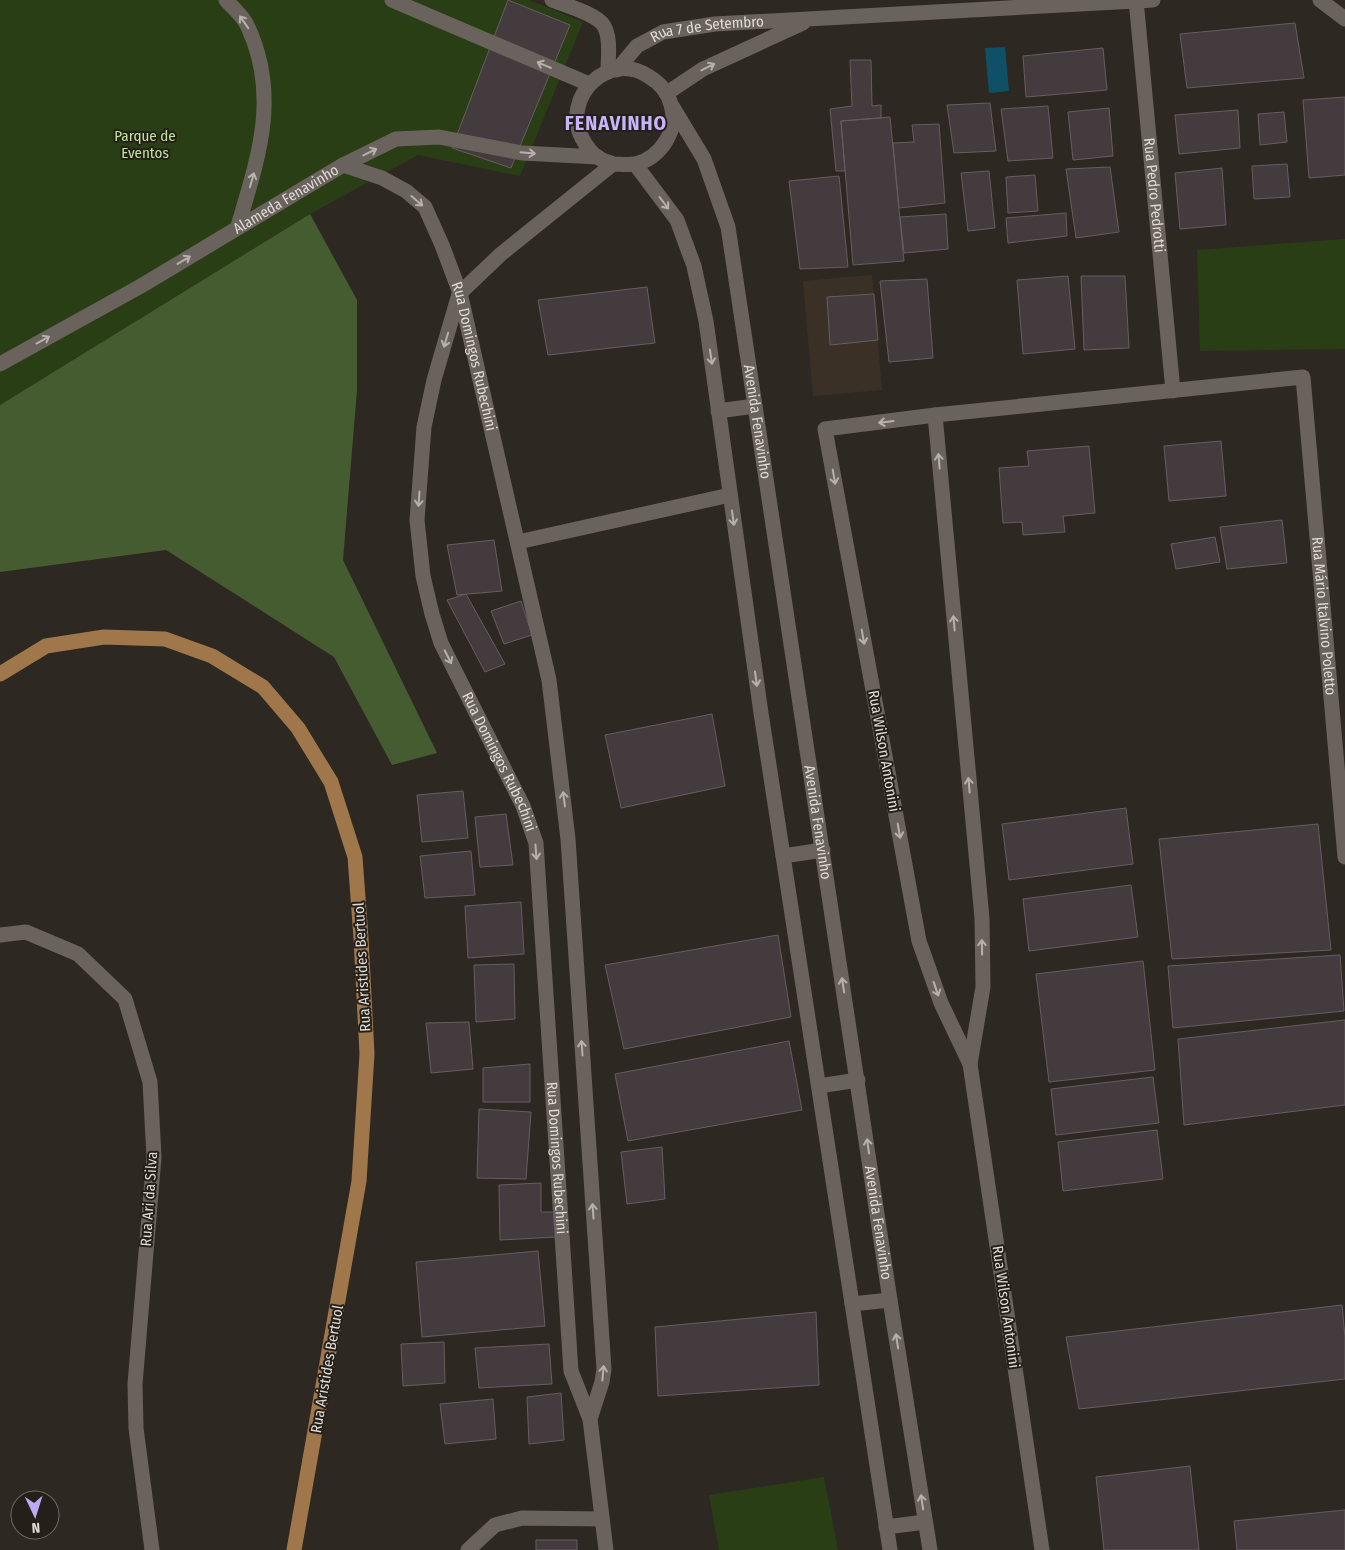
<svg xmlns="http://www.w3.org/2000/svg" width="1345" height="1550" font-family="'Fira Sans Condensed',sans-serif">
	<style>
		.built { fill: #3b3026 }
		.green { fill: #2a3e15 }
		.forest { fill: #455c30 }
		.water { fill: #0f5067 }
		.building { fill: #443b3f; stroke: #675d60 }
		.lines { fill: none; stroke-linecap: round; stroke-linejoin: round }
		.minor { stroke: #6a635d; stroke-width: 15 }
		.major { stroke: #9f774a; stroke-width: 15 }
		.oneway { stroke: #b6b1ac }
		.labels { text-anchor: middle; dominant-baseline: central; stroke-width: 4; stroke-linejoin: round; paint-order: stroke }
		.street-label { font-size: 15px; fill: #dfdbd7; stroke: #241f19 }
		.park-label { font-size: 15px; fill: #bce29b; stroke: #241f19 }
		.district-label { font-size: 20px; font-weight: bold; letter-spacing: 1px; fill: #c8b4fa; stroke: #241f19 }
	</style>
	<rect width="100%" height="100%" fill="#2e2823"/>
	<path class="built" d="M872,275L882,390L813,396L803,281Z"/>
	<path class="green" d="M0,0H529L583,22L520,176L418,155L310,214L0,405Z
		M1345,239V349L1200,351L1197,250Z
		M824,1477L838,1550H719L709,1495Z"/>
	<path class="forest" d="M310,214L357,300V390L343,560L437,753L392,765L334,657L166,550L0,572V405Z"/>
	<path class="water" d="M1005,47L1009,91L989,93L985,48Z"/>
	<path class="building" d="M508,0L570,25L511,168L452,148Z
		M1295,23L1304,78L1187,88L1180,34Z
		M1103,48L1107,90L1026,97L1023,56Z
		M850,60H871L872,106L881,105V118L841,121L845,171H836L830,109L852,106Z
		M1345,97V175L1309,178L1303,100Z
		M990,103L996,151L954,153L947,105Z
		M1048,106L1053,158L1008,161L1001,109Z
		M1109,108L1113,156L1073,160L1068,112Z
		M1238,110L1240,148L1179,154L1175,115Z
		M1284,112L1287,142L1260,145L1258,114Z
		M890,117L904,261L853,265L841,121Z
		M939,124L945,203L899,208L893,143L914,142L912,125Z
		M1287,164L1290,197L1254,199L1252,166Z
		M1110,167L1119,232L1076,238L1066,169Z
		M1222,168L1226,225L1180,229L1175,173Z
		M989,171L995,228L968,231L961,173Z
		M1035,175L1038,211L1008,213L1006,177Z
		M839,176L848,267L800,269L789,181Z
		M1066,213L1067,236L1008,243L1006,218Z
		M946,214L948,249L904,253L900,217Z
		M1068,276L1075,349L1023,354L1017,280Z
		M1081,276H1125L1129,348L1084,350Z
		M927,279L933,358L889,362L880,281Z
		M647,287L655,343L548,355L538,300Z
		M874,294L878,340L830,345L827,297Z
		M1221,441L1226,496L1169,501L1164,446Z
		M1089,446L1095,513L1063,516L1065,532L1023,535L1022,522L1003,523L999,468L1029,466L1027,451Z
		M1282,520L1287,563L1227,569L1220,527Z
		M1215,537L1220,562L1176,569L1171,544Z
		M494,540L502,591L457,595L447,545Z
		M466,594L505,664L485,672L447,600Z
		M521,601L532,635L504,644L491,611Z
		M712,714L725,786L621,808L605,735Z
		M463,791L468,838L422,842L417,795Z
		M1126,808L1133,864L1009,880L1002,824Z
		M506,814L513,865L480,867L475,817Z
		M1318,824L1331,950L1172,959L1159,839Z
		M471,851L475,895L425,898L420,856Z
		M1131,885L1138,937L1029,951L1023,899Z
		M521,902L524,954L468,958L465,906Z
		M778,935L791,1017L624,1049L605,965Z
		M1340,955L1344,1011L1173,1028L1168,966Z
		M1143,961L1155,1070L1049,1082L1036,974Z
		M514,964L515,1019L476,1022L474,965Z
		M1345,1020V1105L1184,1125L1178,1039Z
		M469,1022L473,1069L431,1073L426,1023Z
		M789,1041L802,1110L628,1141L615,1074Z
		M530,1064V1102H483V1068Z
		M1153,1077L1159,1123L1056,1135L1051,1089Z
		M479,1109L531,1112L526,1179L477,1178Z
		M1157,1130L1163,1179L1063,1191L1058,1142Z
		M662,1147L665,1199L627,1204L621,1152Z
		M541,1183V1212H557L558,1237L500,1240L499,1185Z
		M538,1251L545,1326L422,1337L416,1262Z
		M1342,1305L1345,1337V1379L1079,1409L1066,1337Z
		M816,1312L819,1385L658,1396L655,1327Z
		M444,1342L445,1383L403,1386L401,1344Z
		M549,1344L552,1384L479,1388L475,1348Z
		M561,1393L564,1440L529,1444L527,1397Z
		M493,1399L496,1439L445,1444L440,1404Z
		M1190,1466L1199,1550H1104L1096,1477Z
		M1345,1510V1550H1237L1234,1521Z
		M536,1540H577V1550H536Z"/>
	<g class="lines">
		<g class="minor">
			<path d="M226,0C233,8 244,17 248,27C280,97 258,158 238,226"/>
			<path d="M392,0L589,84"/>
			<path d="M552,0C565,5 597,14 604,26C611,38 608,58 608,72"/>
			<path id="s1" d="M1136,0L1173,391"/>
			<path d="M1320,0L1345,19"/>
			<path id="s2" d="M617,70L637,46L663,32L715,24L1153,0"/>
			<path d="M667,93L703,69L803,23"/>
			<path id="s3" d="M672,106L704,159L728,227L890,1300L930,1550"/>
			<path d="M635,164L677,220L694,266L706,321L761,713L890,1550"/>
			<path id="s4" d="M343,165L382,178L406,191L425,207L442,245L460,293L549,680L568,839L604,1369L602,1382L590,1419"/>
			<path d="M460,293L501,254L613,164C620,164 629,165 636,164C661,157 679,130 671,105C668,92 660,83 648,76C609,50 561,97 582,138C586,146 592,154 599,158C603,161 609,162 613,164"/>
			<path id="s5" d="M459,294L434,380L424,427L417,520L423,576L432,614L441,643L523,806L536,843L571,1371L590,1419L606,1550"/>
			<path id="s6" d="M0,364L141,286L343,165L396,139L439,137L522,153L598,157"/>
			<path d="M718,411L755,406"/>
			<path d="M935,415L982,918L983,987L970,1064"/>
			<path d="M518,542L730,495"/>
			<path d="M783,856L823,850"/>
			<path d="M0,935L26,932L78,954L125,999L150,1082L154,1157L135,1384L136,1428L152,1550"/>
			<path d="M819,1086L858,1080"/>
			<path d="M852,1304L890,1300"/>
			<path d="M886,1527L925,1522"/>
			<path d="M468,1550L495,1525L522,1518L602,1519"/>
			<path id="s7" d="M1042,1550L970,1064L941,1003L919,941L825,429L935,415L1303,377L1345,857"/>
		</g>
		<path class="major" d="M0,674L46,646L104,637L165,639L212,656L263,687L298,728L331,782L355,857L361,938L367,1054L359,1181L294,1550"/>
	</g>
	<defs><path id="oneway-shaft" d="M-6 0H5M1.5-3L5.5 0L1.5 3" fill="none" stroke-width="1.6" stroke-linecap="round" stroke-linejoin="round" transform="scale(1.25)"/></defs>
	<g class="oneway">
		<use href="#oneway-shaft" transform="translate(244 22) rotate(-125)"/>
		<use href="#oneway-shaft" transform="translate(544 65) rotate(-157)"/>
		<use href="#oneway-shaft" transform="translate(708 67) rotate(-27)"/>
		<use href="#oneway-shaft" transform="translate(370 152) rotate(-26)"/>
		<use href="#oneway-shaft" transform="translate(528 153) rotate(5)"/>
		<use href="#oneway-shaft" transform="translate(252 180) rotate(-74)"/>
		<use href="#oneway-shaft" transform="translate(417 201) rotate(41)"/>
		<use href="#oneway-shaft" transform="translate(664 203) rotate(53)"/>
		<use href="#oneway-shaft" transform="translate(184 260) rotate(-31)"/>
		<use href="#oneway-shaft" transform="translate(43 340) rotate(-29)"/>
		<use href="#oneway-shaft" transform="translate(446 340) rotate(107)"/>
		<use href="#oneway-shaft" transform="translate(711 357) rotate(82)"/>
		<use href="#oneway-shaft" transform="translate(886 422) rotate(173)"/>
		<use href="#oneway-shaft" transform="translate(939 461) rotate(-95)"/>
		<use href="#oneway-shaft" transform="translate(834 477) rotate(80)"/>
		<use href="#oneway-shaft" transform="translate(419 499) rotate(94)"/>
		<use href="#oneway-shaft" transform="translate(733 518) rotate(82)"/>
		<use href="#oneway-shaft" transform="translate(954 623) rotate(-95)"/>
		<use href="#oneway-shaft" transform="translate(863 637) rotate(80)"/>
		<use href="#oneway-shaft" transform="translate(448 657) rotate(63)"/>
		<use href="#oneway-shaft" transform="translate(756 679) rotate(82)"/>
		<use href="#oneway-shaft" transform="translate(969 785) rotate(-95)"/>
		<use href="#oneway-shaft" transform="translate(564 799) rotate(-97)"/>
		<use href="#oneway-shaft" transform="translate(899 831) rotate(80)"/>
		<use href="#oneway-shaft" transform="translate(536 852) rotate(86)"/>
		<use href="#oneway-shaft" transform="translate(982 947) rotate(-91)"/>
		<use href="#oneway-shaft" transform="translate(843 985) rotate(-99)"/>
		<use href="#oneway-shaft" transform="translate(936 989) rotate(71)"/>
		<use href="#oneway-shaft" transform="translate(582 1048) rotate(-94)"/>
		<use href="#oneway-shaft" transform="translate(868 1146) rotate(-98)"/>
		<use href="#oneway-shaft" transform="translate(593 1211) rotate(-94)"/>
		<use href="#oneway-shaft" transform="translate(897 1341) rotate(-99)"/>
		<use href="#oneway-shaft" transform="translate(603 1373) rotate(-85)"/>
		<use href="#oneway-shaft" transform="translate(922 1502) rotate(-99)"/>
	</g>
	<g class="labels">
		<g class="street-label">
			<text stroke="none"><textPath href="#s2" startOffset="105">Rua 7 de Setembro</textPath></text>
			<text stroke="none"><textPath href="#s1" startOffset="196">Rua Pedro Pedrotti</textPath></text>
			<text stroke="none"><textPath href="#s6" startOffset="330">Alameda Fenavinho</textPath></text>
			<text stroke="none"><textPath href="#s4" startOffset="251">Rua Domingos Rubechini</textPath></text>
			<text stroke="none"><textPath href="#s3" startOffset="331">Avenida Fenavinho</textPath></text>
			<text stroke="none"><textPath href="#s7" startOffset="1866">Rua Mário Italvino Poletto</textPath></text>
			<text transform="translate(884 751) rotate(80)">Rua Wilson Antonini</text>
			<text stroke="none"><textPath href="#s5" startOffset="489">Rua Domingos Rubechini</textPath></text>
			<text stroke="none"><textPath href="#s3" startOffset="736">Avenida Fenavinho</textPath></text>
			<text transform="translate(362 967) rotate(-93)">Rua Aristides Bertuol</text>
			<text stroke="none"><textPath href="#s5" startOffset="894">Rua Domingos Rubechini</textPath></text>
			<text transform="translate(149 1199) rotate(-86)">Rua Ari da Silva</text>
			<text stroke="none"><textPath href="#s3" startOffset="1141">Avenida Fenavinho</textPath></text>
			<text transform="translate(1006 1307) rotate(82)">Rua Wilson Antonini</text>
			<text transform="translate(327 1369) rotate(-80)">Rua Aristides Bertuol</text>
		</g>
		<g class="park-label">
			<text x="145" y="136">Parque de<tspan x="145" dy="17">Eventos</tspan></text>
		</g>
		<g class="district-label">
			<text x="616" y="123">FENAVINHO</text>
		</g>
	</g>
	<g transform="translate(35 1515) rotate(176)"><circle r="24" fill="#241f19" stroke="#6f6a65"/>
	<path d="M0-4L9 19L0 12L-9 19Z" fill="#bea9f4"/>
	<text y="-8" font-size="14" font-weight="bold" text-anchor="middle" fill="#dfdbd7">N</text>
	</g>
</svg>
